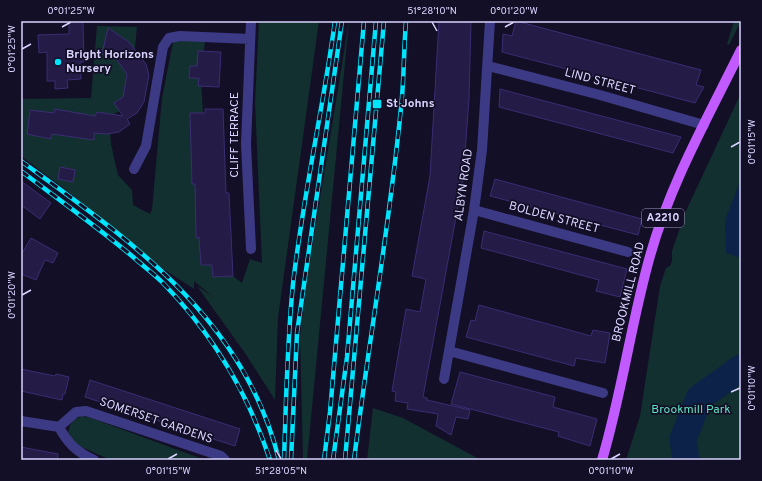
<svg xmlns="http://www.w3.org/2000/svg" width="762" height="481" font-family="Overpass,sans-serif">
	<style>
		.green { fill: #12302f }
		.water { fill: #0c2248 }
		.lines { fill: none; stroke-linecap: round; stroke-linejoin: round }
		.river { stroke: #0c2248; stroke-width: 27 }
		.building { fill: #241b47; stroke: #3b2d73 }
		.minor { stroke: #3d3a85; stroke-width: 10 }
		.primary { stroke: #c25bff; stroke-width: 10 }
		.rail-casing { stroke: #00e5ff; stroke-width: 4.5 }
		.rail { stroke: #130f26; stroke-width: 3; stroke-dasharray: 9; stroke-linecap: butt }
		.ticks { fill: none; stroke: #d9d4ff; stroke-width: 1.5 }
		.poi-dot { fill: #00e5ff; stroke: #130f26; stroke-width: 1.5 }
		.labels { text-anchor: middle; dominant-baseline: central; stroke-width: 3.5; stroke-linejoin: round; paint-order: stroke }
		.shield { fill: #130f26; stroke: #9e99be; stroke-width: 1 }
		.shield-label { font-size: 11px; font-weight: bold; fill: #d9d4ff }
		.poi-label { font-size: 12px; font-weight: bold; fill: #d9d4ff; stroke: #130f26; text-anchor: start }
		.street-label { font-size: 12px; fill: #d9d4ff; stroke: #130f26 }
		.park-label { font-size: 12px; fill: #5fe0c0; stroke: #130f26 }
		.neatline { fill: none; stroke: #d9d4ff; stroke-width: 1.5 }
		.ticks-label { font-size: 10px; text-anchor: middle; fill: #d9d4ff }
	</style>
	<rect width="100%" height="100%" fill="#130f26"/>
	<path class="green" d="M259,21H319L278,318L275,400L247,356L197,286L213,297L194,281V289L159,266L74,196L21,156V99L91,98L97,26L137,27L129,107L109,116L111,144L118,175L132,190L133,205L150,214L152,210L162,98L173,42L178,39L205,40L201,80L213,276H233L242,283L250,259L262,263L255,103Z
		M349,21L307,460H303L300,336L308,273Z
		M734,21H741L729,45L727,44Z
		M741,93V460H626L640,416L660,286L666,268L670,266L672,261V251L685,213Z
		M373,408L403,418L481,460H367Z
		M82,416L91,418L205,460H111L79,446L72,441L68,432L70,425L75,419Z"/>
	<path class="water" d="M741,179V258L726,253L725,220Z"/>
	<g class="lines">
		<path class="river" d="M686,460L683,439L699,398L741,368"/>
	</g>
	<path class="building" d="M69,21H83L84,62H80L81,79L67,80L68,88L55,89V81H47V52L39,53L38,35L69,34Z
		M439,21H471L469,99L463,179L423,397L427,398V400L470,410L468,419L456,417L451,435L436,426L438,414L407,409L408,403L395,401L396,392L392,391L406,309L420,312L426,279L412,276L430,176Z
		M516,21L701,70L696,85L704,87L695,103L502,52L503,34L512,36Z
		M108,28L129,42L146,64L149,75L144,102L137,113L127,119L130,124L119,132L107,134L94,133V140L52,134L51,139L27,134L30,110L54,113L55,109L95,116L97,112L123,116L114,103L123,97L127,74L114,56L102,54Z
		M198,51L221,52L219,87L198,86L199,78H189L190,66H197Z
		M500,89L541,100L681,137L673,153L499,107Z
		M205,109H223L226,193H229L233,276L213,277L212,265H201L199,237L196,238L195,184H192L190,113H205Z
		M60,167L75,170L73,182L58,179Z
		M495,179L642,219L638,235L490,196Z
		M21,181L51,203L40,219L21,205Z
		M484,231L627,269L620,297L596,291L599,280L481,248Z
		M31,238L58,253L53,263L45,260L36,280L21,274V255Z
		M479,305L591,336L593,330L610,333L605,363L576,358L574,366L466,337L471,320L475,321Z
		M21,369L55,376L56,374L69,377L65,394H63L62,400L21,391Z
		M460,372L555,397L553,407L597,419L590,446L558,436L559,432L451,404Z
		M90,380L240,429L235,446L85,397Z
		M21,447L58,454L57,460H21Z"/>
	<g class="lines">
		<path class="minor" d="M251,21L246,144L251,249
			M488,66L600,95L704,125
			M134,169L146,146L163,47L169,38L180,36L250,39
			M474,210L628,252
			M449,351L603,393
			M444,379L474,210L482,150L490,21
			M21,421L59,427
			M59,427L76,412L86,411L221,456L225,460
			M59,427C68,444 77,452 94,460"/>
		<path class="primary" d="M602,460C622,393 631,323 650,256C670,184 708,117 741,50"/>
		<g class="rail-casing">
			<path id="rail" d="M21,161C132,242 244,318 279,460
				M21,171C58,199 96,226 132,256C142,265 153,273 162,282C211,332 248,393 270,460
				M284,460C286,402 287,343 293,284C303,196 323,109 335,21
				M291,460L297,333L342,21
				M324,460L330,412L364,21
				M333,460L347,357L376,21
				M345,460L384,21
				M354,460C369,339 391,218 402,97C404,72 404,46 406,21"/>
		</g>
		<use href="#rail" class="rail"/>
	</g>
	<path class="ticks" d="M432,22L437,31M62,27L71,22M505,27L514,22M22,49L31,44M731,147L740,142M22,295L31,290M731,392L740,388M276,450L281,459M168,459L177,454M611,459L620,454"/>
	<g class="poi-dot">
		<circle cx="58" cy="62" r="4"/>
		<rect x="372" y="99" width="10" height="10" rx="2"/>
	</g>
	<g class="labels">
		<rect class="shield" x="642" y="209" width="42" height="18" rx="3"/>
		<g class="shield-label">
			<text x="663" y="218">A2210</text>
		</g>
		<g class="poi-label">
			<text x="66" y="55">Bright Horizons<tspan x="66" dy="14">Nursery</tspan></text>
			<text x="386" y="104">St Johns</text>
		</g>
		<g class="street-label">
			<text transform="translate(600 82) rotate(15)">LIND STREET</text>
			<text transform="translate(235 135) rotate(-90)">CLIFF TERRACE</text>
			<text transform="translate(464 185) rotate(-82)">ALBYN ROAD</text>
			<text transform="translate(554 218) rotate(15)">BOLDEN STREET</text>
			<text transform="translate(629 292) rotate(-76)">BROOKMILL ROAD</text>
			<text transform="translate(156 421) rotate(19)">SOMERSET GARDENS</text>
		</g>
		<g class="park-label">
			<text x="691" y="410">Brookmill Park</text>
		</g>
	</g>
	<rect width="762" height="481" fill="none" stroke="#130f26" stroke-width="44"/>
	<rect x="22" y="22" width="718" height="437" class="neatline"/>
	<g class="ticks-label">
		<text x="71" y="14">0°01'25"W</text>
		<text x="432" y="14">51°28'10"N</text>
		<text x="514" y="14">0°01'20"W</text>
		<text transform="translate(11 49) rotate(-90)" y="4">0°01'25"W</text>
		<text transform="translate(751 142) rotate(-90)" y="4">0°01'15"W</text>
		<text transform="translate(11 295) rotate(-90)" y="4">0°01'20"W</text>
		<text transform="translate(751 388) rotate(-90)" y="4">0°01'10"W</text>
		<text x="168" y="474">0°01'15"W</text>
		<text x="281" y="474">51°28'05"N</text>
		<text x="611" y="474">0°01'10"W</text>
	</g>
</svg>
